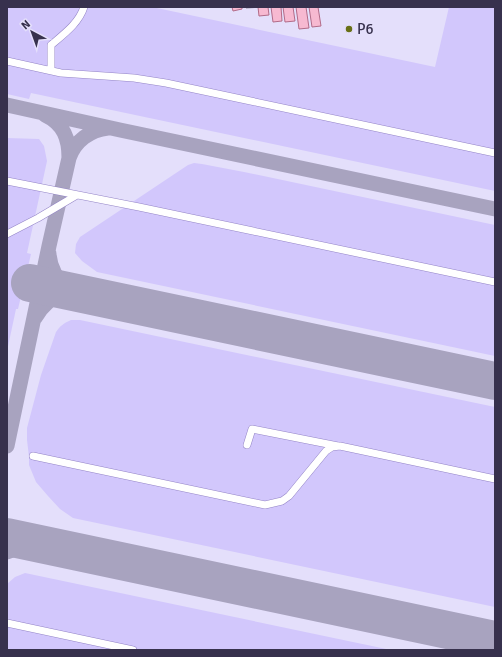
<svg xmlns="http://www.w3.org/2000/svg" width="502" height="657" font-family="Signika,sans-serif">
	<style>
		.green { fill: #d2c7fc }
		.shadow { fill: #0003 }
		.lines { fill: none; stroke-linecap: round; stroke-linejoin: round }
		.taxiway { stroke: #a8a3bf; stroke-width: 15 }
		.runway { stroke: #a8a3bf; stroke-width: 38 }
		.building { fill: #f7b9d1; stroke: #b26b88 }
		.minor-casing { stroke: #9485c7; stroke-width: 8 }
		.minor { stroke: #fff; stroke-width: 7 }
		.poi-dot { fill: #686f16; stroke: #e4dffb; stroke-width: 1.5 }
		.labels { text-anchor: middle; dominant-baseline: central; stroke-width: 4; stroke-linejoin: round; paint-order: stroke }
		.poi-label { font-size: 15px; fill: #37314d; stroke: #e4dffb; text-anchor: start }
	</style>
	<rect width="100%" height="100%" fill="#e4dffb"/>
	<path class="green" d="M7,7H152L435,67L449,7H495V191L31,93L29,99L7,94Z
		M7,138L39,139L44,146L47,161L27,253L31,254L18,309H16L7,351Z
		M194,163L202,164L244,172L495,225V356L97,272L82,261L75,253L76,244L80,237L188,165Z
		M71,320H80L495,407V607L73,518L60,509L48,496L36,482L29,465V457L27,440V428L41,375L56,332C60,326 64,323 71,320Z
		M25,573L391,650H7V584L15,577Z"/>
	<path class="shadow" d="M246,7H255V8L246,9Z"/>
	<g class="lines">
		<path class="taxiway" d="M7,105L120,130L495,209
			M69,158C75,141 90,130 108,128
			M35,318C42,306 54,294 68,291C58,281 50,268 49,254
			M7,446L49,246L69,158C69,139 64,124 45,115
			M7,528L17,536L24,540
			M7,552L21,547L39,543
			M472,635L484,640L495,650"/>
		<path class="runway" d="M30,283L495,381
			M7,537L495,640"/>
	</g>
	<path class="building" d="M232,7H242V9L233,11Z
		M258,7H268L269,15L259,16Z
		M271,7H281L282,21L273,22Z
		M283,7H293L295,21L285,22Z
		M296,7H306L309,28L299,29Z
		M309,7H318L321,26L312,27Z"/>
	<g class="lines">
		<g class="minor-casing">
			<path id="minor" d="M7,61L61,73L134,78L166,83L495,153
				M51,70V45C64,34 79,23 84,7
				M7,181L139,207L495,282
				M7,234L38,218L77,195
				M247,445L252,429L338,446
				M33,456L265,505L282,501L289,496L326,451L332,447L340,446L495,479
				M7,623L133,650"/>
		</g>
		<use href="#minor" class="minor"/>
	</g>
	<circle class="poi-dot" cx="349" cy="29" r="4"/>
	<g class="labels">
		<g class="poi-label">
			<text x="357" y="29">P6</text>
		</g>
	</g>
	<rect width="502" height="657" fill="none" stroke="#37314d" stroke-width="16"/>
	<g transform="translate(32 32) rotate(319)" stroke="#e4dffb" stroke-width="3" paint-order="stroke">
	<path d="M0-3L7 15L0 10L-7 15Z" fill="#37314d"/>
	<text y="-6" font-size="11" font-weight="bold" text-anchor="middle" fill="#37314d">N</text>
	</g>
</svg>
